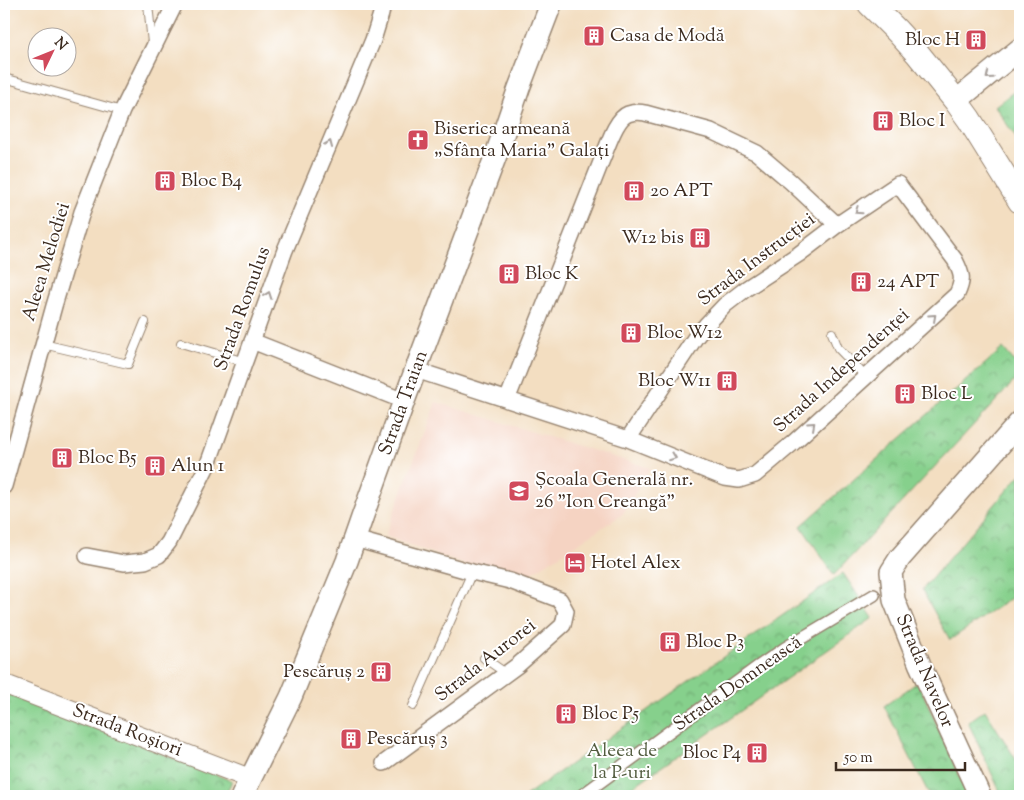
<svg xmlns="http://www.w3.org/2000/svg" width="1024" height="800" font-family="'Sorts Mill Goudy',serif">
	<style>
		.built { fill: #f5d3c2 }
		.park { fill: url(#park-crowns); stroke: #607d55 }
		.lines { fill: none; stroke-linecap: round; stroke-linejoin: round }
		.service-casing { stroke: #978470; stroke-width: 10 }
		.pedestrian-casing { stroke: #978470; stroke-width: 14 }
		.minor-casing { stroke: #978470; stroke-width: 18 }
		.tertiary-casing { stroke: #978470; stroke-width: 21 }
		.secondary-casing { stroke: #978470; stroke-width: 24 }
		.primary-casing { stroke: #978470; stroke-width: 26 }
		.service { stroke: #fff; stroke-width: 8 }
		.pedestrian { stroke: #fff; stroke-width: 11 }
		.minor { stroke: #fff; stroke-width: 15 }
		.tertiary { stroke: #fff; stroke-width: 19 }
		.secondary { stroke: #fff; stroke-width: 21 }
		.primary { stroke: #fff; stroke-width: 24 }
		.oneway { stroke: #a79f9a }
		.labels { text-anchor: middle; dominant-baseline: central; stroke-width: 4; stroke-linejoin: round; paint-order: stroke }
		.poi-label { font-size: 19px; fill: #3b2a1e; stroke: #fff; text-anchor: start }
		.street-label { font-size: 19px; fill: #3b2a1e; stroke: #fff }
		.park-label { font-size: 19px; fill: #525c3f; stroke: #fff }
	</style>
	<defs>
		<pattern id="park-crowns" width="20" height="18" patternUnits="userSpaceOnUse" patternTransform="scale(1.25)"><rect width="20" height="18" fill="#86d08c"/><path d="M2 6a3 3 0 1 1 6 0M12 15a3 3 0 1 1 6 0" fill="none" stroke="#6fa972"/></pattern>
	</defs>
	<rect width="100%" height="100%" fill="#fff"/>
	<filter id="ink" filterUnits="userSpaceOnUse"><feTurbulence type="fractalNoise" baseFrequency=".02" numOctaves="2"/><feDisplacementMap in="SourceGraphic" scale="10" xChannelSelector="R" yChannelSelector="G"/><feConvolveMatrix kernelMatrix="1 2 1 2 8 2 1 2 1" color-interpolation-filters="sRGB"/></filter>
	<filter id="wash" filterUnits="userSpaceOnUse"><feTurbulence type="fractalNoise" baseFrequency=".0096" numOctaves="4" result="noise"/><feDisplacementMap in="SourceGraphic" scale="20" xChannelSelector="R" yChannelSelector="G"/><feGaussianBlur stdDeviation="1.12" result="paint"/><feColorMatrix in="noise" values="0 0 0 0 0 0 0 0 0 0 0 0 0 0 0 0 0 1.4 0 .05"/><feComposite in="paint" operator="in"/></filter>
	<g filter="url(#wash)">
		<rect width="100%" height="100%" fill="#f3dec1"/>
		<path class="built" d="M436,402L650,468L623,514L518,582L510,581L385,536Z"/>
		<path class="park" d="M1020,87V144L995,106Z
			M1003,348L1020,368V375L834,575L801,526Z
			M1020,475V592L950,640L922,590Z
			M843,573L873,618L620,796H525Z
			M918,682L968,796H930L884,706Z
			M4,692L232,781L225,796H4Z
			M985,710L1020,766V796H1002L968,722Z"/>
	</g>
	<g filter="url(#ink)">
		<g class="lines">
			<g class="service-casing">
				<path id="service" d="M148,4L152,43
					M4,78L122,111
					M832,333L838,348L866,377
					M181,343L245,362
					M43,344L128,364L145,322
					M484,658L507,674
					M413,706L472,572"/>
			</g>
			<g class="pedestrian-casing">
				<path id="pedestrian" d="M581,796L759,666L785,648L874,595"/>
			</g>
			<g class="minor-casing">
				<path id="minor" d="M252,341L404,401
					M416,370L628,439L725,478L739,480L755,475L794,442L957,294C964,279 962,274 955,260L898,184L837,225L799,254L747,288L725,305L706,325L695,338L628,439
					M507,400L605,152C609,142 617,118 628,114C634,112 640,112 645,113L711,131L757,153L791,182L837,225
					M4,486L54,306L82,212L122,111L175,4
					M355,539L472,572L510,581L560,600L566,611L563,625L518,665L384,763
					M87,556L124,563L145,561L159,555L169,542L208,464L285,250L373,40L381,14L383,4"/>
			</g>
			<g class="tertiary-casing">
				<path id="tertiary" d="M4,684L251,779"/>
			</g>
			<g class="secondary-casing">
				<path id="secondary" d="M956,101L1020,49
					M242,796L291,697L347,561L363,515L404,401L496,155L519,88L551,4
					M980,796L920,665L894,600L891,572L900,558L1020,422"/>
			</g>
			<g class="primary-casing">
				<path id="primary" d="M870,4L897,31L918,54L956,101L969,119L1020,201"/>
			</g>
			<use href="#service" class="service"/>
			<use href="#pedestrian" class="pedestrian"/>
			<use href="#minor" class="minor"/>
			<use href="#tertiary" class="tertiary"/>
			<use href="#secondary" class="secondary"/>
			<use href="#primary" class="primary"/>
		</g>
		<defs><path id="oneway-chevron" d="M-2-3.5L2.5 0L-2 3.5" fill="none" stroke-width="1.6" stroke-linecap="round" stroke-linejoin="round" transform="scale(1.25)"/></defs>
		<g class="oneway">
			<use href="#oneway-chevron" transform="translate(989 76) rotate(141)"/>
			<use href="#oneway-chevron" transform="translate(329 144) rotate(-67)"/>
			<use href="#oneway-chevron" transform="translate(858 211) rotate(146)"/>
			<use href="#oneway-chevron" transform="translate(268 295) rotate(-70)"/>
			<use href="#oneway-chevron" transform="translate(933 317) rotate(-42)"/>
			<use href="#oneway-chevron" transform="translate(812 425) rotate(-42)"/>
			<use href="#oneway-chevron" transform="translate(673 457) rotate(21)"/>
		</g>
	</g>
	<defs>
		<g id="building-square" transform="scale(1.125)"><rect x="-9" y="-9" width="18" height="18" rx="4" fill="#d1495b" stroke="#fff"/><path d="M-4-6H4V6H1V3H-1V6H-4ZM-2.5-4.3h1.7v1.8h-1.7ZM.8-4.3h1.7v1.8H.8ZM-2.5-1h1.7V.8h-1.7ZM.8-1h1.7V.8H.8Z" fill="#fff"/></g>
		<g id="church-square" transform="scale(1.125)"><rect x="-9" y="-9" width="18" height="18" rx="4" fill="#d1495b" stroke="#fff"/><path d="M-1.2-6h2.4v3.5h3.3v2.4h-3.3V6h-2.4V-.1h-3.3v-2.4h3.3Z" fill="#fff"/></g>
		<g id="school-square" transform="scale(1.125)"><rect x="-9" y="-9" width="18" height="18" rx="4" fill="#d1495b" stroke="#fff"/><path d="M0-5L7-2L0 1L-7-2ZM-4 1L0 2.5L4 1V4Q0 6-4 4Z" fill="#fff"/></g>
		<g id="hotel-square" transform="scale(1.125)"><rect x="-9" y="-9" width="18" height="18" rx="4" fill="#d1495b" stroke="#fff"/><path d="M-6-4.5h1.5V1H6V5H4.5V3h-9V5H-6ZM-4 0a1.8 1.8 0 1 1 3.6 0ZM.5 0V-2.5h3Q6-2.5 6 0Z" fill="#fff"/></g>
	</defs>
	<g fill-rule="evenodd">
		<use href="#building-square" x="594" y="36"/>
		<use href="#building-square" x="976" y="40"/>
		<use href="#building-square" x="883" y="121"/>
		<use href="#church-square" x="418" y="140"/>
		<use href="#building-square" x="165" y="181"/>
		<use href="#building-square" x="634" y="191"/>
		<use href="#building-square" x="700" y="238"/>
		<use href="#building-square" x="509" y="274"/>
		<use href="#building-square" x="861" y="282"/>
		<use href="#building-square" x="631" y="333"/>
		<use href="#building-square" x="727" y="381"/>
		<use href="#building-square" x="905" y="394"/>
		<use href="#building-square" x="62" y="458"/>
		<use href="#building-square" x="155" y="466"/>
		<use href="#school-square" x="519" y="491"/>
		<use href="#hotel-square" x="575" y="563"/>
		<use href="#building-square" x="670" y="642"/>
		<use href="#building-square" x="381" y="672"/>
		<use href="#building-square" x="566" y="714"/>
		<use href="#building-square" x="351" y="739"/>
		<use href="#building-square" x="757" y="753"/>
	</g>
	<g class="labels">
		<g class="poi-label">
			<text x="610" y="36">Casa de Modă</text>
			<text x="960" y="40" text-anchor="end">Bloc H</text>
			<text x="899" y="121">Bloc I</text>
			<text x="434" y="129">Biserica armeană<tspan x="434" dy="22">„Sfânta Maria” Galați</tspan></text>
			<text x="181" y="181">Bloc B4</text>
			<text x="650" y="191">20 APT</text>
			<text x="684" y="238" text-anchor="end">W12 bis</text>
			<text x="525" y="274">Bloc K</text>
			<text x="877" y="282">24 APT</text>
			<text x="647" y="333">Bloc W12</text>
			<text x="711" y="381" text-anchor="end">Bloc W11</text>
			<text x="921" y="394">Bloc L</text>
			<text x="78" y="458">Bloc B5</text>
			<text x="171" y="466">Alun 1</text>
			<text x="535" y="480">Școala Generală nr.<tspan x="535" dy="22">26 "Ion Creangă"</tspan></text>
			<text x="591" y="563">Hotel Alex</text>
			<text x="686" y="642">Bloc P3</text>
			<text x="365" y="672" text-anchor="end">Pescăruș 2</text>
			<text x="582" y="714">Bloc P5</text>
			<text x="367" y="739">Pescăruș 3</text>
			<text x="741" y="753" text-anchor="end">Bloc P4</text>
		</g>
		<g class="street-label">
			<text transform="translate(757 260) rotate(-37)">Strada Instrucției</text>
			<text transform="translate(47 262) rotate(-73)">Aleea Melodiei</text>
			<text transform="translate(243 309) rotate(-70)">Strada Romulus</text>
			<text transform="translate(842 371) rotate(-42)">Strada Independenței</text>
			<text transform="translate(404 403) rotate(-70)">Strada Traian</text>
			<text transform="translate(486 661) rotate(-38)">Strada Aurorei</text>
			<text transform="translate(924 671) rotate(67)">Strada Navelor</text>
			<text transform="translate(738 684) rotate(-35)">Strada Domnească</text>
			<text transform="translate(127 731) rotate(21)">Strada Roșiori</text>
		</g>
		<g class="park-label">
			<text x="622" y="751">Aleea de<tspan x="622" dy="22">la P-uri</tspan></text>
		</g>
	</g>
	<rect width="1024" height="800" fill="none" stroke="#fff" stroke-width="20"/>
	<g transform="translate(52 52) rotate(47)"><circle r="24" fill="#ffffff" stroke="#b1aaa5"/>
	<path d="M0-4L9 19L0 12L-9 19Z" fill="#d1495b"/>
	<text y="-8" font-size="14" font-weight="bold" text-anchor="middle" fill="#3b2a1e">N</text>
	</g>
	<path d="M836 762v8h129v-8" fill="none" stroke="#3b2a1e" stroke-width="2.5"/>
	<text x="844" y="762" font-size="15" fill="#3b2a1e" stroke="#ffffff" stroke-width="4" paint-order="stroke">50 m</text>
</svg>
